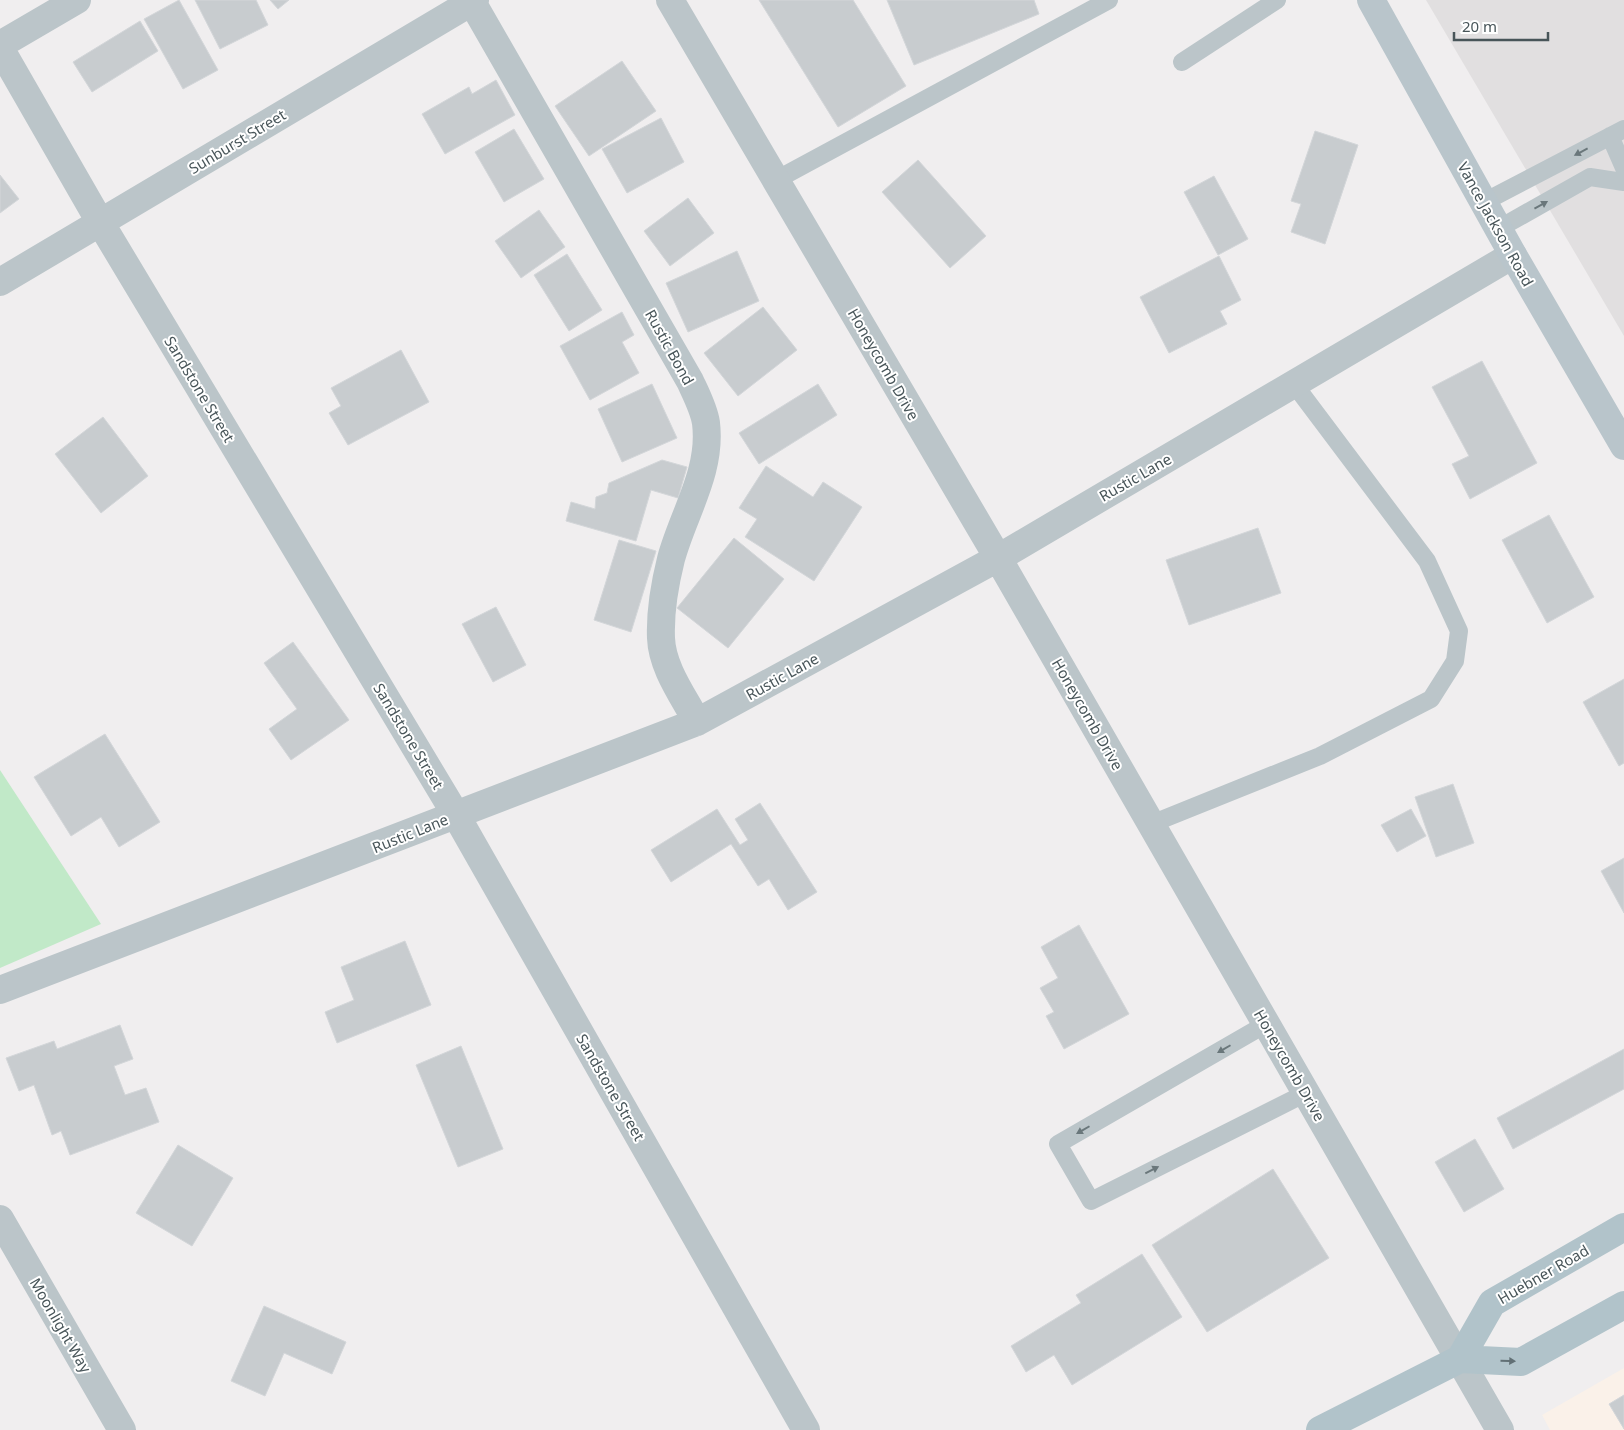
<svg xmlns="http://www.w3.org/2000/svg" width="1624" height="1430" font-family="'Noto Sans',sans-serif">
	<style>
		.commercial { fill: #faf1e9 }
		.education { fill: #e1dfe0 }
		.green { fill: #c1e9c8 }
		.building { fill: #c8cccf; stroke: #d3d6d9 }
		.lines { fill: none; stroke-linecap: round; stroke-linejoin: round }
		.lane { stroke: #bbc5c9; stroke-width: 18 }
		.street { stroke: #bbc5c9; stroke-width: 28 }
		.secondary { stroke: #b9c5cb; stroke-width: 28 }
		.primary { stroke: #b1c3ca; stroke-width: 28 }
		.oneway { fill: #6a777b }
		.oneway2 { fill: #627075 }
		.labels { text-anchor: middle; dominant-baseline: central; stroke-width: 4; stroke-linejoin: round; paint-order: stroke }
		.street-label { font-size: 15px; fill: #485559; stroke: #fff }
	</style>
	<rect width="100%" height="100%" fill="#f0eeef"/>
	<path class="commercial" d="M1624,1368V1430H1550L1542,1415Z"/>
	<path class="education" d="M1426,0H1624V336Z"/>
	<path class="green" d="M0,770L101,924L0,968Z"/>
	<path class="building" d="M179,0L218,70L183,89L144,19Z
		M195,0H256L268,25L220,49Z
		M270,0H289L278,9Z
		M759,0H853L906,86L838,127Z
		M887,0H1034L1039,14L914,65Z
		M140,21L158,51L92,92L73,62Z
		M622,61L656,111L589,156L555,106Z
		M496,80L515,115L445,154L422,114L469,87L472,94Z
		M661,118L684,162L627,193L602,149Z
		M514,129L544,179L504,202L475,152Z
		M1315,131L1358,145L1325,244L1291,232L1301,204L1291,201Z
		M918,160L986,236L950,268L882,192Z
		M0,175L19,199L0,213Z
		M1214,176L1248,239L1218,255L1184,192Z
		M688,198L714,233L670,266L644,231Z
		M539,210L565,247L521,278L495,241Z
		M737,251L759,301L688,332L666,283Z
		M567,254L602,310L569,331L534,275Z
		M1219,256L1241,300L1220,311L1227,324L1169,353L1140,297Z
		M763,307L797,350L738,396L704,353Z
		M622,312L634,335L622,342L639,373L590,400L560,346Z
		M401,350L429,402L348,445L329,413L341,406L331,388Z
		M1482,361L1537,463L1470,499L1452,464L1469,456L1432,387Z
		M652,384L677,438L622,462L598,409Z
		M818,384L837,415L759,464L739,433Z
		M103,417L148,476L101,513L55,454Z
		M662,460L687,467L678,498L651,490L636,541L566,521L571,502L595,509L596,497L607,493L609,483Z
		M766,466L813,497L823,482L862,507L814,581L745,537L757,519L739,508Z
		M1549,515L1594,597L1547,623L1502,540Z
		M1258,528L1281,593L1189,625L1166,560Z
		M734,538L784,579L728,648L677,608Z
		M619,540L656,551L631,632L594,620Z
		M496,607L526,665L493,682L462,624Z
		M293,642L349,720L291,760L269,729L297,709L264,663Z
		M1624,679V763L1619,766L1583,702Z
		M105,734L160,822L119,847L101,817L71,836L34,777Z
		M1453,784L1474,843L1436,857L1415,797Z
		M760,803L817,892L788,910L769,879L758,886L731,844L671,882L651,850L717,809L740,845L748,840L735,819Z
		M1411,809L1426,836L1397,852L1381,825Z
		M1624,858V913L1601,871Z
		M1079,925L1129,1014L1064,1049L1046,1016L1054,1012L1040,988L1058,978L1041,947Z
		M405,941L431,1005L337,1043L325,1012L354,1000L341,967Z
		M120,1025L133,1059L114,1066L125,1095L146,1088L159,1122L70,1155L61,1131L52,1135L34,1085L19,1091L6,1058L54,1041L57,1049Z
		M461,1046L503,1149L458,1167L416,1065Z
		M1624,1049V1089L1513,1149L1497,1118Z
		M1475,1139L1504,1189L1464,1212L1435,1162Z
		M178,1145L233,1178L192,1246L136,1213Z
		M1273,1169L1329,1258L1207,1332L1152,1245Z
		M1142,1254L1182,1317L1072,1385L1054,1355L1026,1372L1011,1346L1081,1303L1076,1295Z
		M264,1306L346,1342L332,1374L284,1353L265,1396L231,1381Z
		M1624,1395V1429L1609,1404Z"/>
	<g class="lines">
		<path class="lane" d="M1182,62L1277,0
			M1610,136L1624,168
			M776,180L1109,0
			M1484,202L1624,129
			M1498,229L1590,177L1624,182
			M1151,824L1320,756L1431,699L1455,661L1459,631L1427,561L1294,384
			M1266,1024L1058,1144L1091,1201L1306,1093"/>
		<path class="street" d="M670,0L998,558L1500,1430
			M472,2L690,381C696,394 704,409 706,423C712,472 683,514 671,559C665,583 660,613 661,638C662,668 684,697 697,722
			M0,45L77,0
			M0,48L100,222L456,815L806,1430
			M0,282L475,0
			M0,990L697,722L998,558L1513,255
			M0,1219L122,1430"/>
		<path class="secondary" d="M1371,0L1513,255L1624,446"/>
		<path class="primary" d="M1460,1359L1492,1303L1624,1227
			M1320,1430L1460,1359L1521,1362L1624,1305"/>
	</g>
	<defs><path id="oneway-solid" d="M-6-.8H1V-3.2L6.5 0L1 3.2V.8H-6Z" transform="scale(1.25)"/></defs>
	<g class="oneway">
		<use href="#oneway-solid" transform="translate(1581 152) rotate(152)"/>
		<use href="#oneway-solid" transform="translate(1541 205) rotate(-29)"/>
		<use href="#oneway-solid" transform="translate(1224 1049) rotate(150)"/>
		<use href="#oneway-solid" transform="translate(1083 1130) rotate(150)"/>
		<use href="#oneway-solid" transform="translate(1152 1170) rotate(-27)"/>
	</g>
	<use class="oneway2" href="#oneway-solid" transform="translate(1508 1361) rotate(2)"/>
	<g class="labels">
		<g class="street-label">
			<text transform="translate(237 141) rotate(-31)">Sunburst Street</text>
			<text transform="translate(1496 224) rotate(61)">Vance Jackson Road</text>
			<text transform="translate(670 347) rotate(61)">Rustic Bond</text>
			<text transform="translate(884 364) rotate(60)">Honeycomb Drive</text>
			<text transform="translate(200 389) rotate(59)">Sandstone Street</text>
			<text transform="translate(1135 477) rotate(-30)">Rustic Lane</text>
			<text transform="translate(782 676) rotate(-29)">Rustic Lane</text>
			<text transform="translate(1088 714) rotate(60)">Honeycomb Drive</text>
			<text transform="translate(409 736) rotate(59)">Sandstone Street</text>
			<text transform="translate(410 833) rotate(-22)">Rustic Lane</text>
			<text transform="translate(1290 1065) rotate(60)">Honeycomb Drive</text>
			<text transform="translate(611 1087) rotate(60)">Sandstone Street</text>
			<text transform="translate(1543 1274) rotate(-30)">Huebner Road</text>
			<text transform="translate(61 1325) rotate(60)">Moonlight Way</text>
		</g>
	</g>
	<path d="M1454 32v8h94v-8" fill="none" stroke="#485559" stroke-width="2.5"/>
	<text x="1462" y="32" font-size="15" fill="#485559" stroke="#ffffff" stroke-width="4" paint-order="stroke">20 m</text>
</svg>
